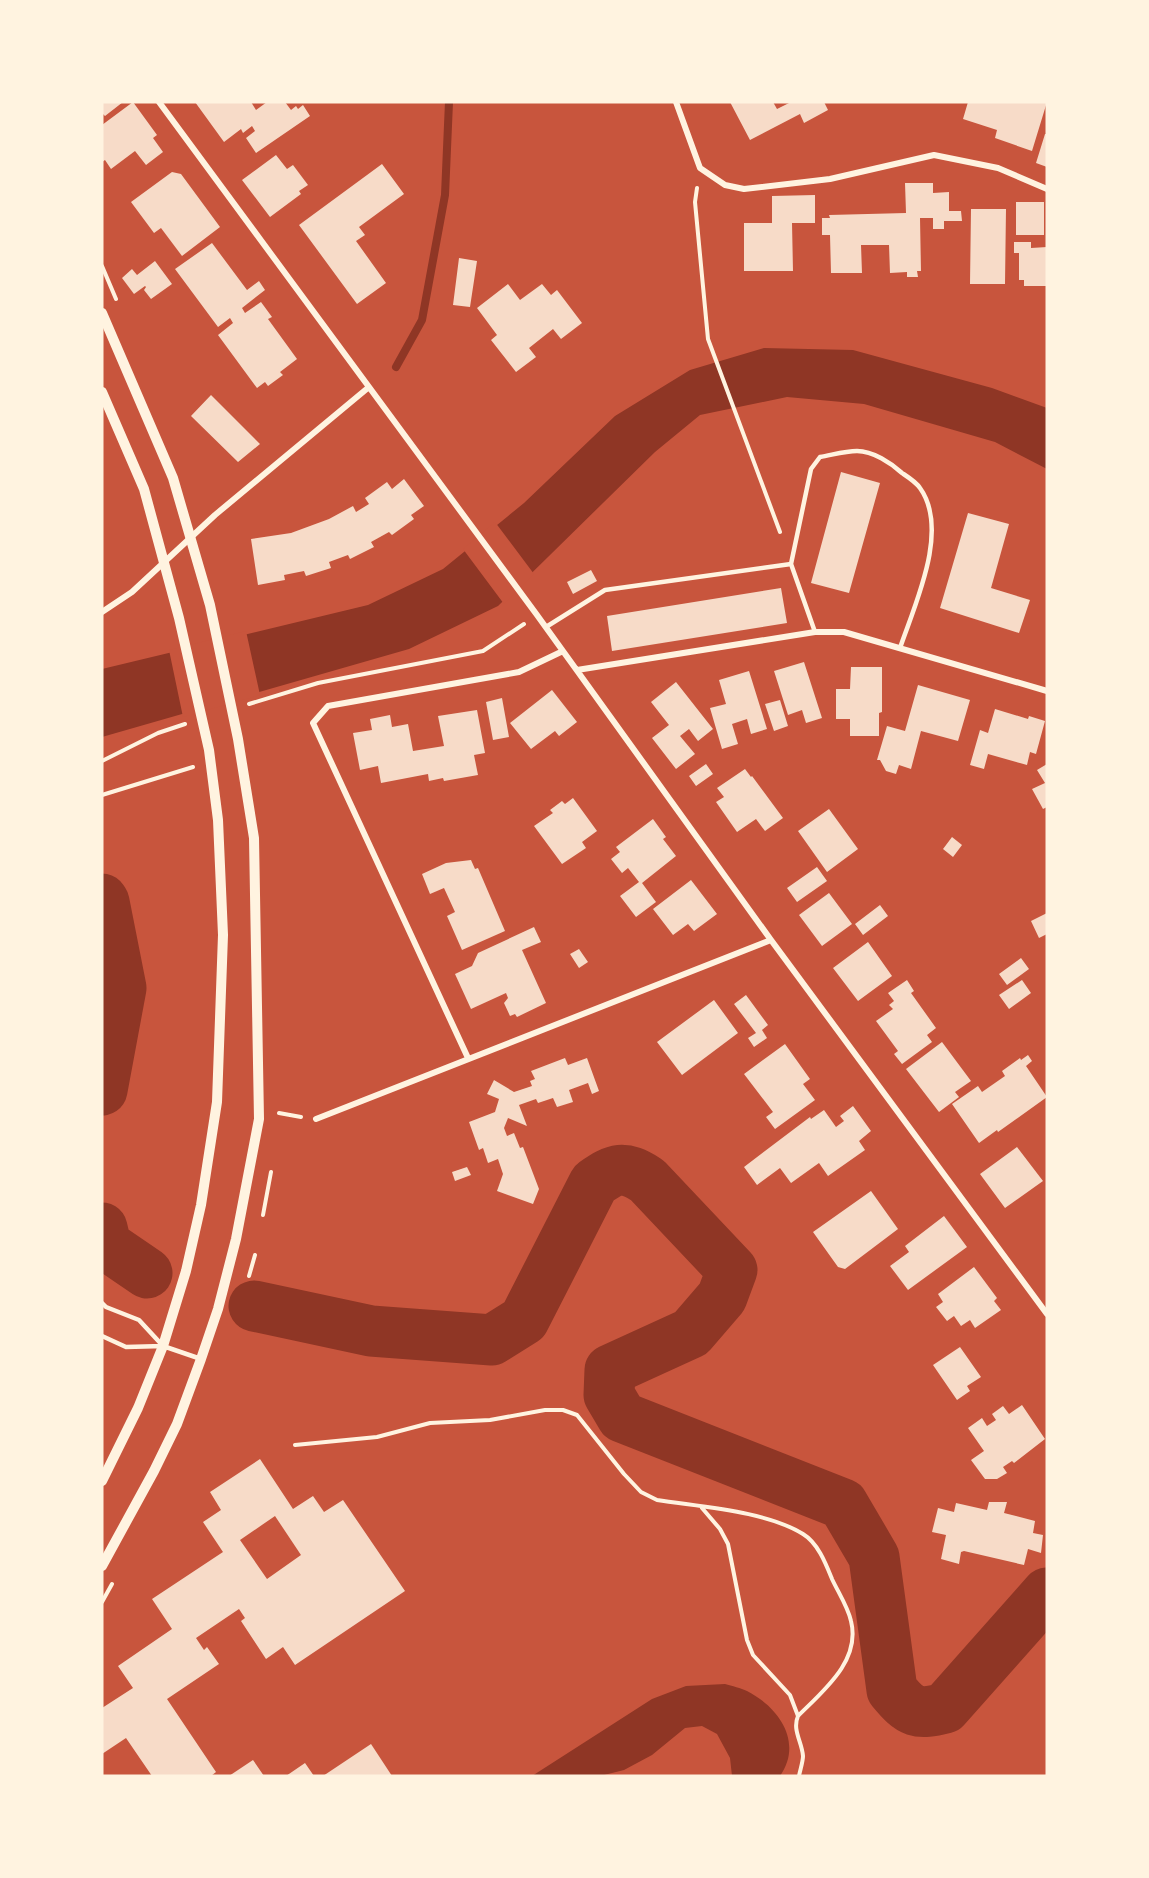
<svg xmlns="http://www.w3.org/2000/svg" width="1149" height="1878" font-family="Jost,sans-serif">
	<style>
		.water { fill: #8f3625 }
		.pier { fill: #c8553d }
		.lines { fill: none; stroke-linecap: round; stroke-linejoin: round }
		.stream { stroke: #8f3625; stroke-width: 8 }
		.river { stroke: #8f3625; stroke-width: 51 }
		.building { fill: #f7dbc8; fill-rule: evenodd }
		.path { stroke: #fff3e0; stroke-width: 4 }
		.service { stroke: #fff3e0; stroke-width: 4.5 }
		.minor { stroke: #fff3e0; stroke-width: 6 }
		.tertiary { stroke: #fff3e0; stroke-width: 10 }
	</style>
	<rect width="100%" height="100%" fill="#c8553d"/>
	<path class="water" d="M764,348L853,350L992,388L1047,408V469L995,442L864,404L787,397L700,415L655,452L498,606L409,649L102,737V669L368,605L443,569L524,503L615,416L690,370Z
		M725,1684C732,1686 741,1688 747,1691C780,1708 803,1743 780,1776H732L730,1758L717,1734L702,1726L685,1728L652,1755L624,1770L600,1776H532L652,1699L686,1686Z"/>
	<path class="pier" d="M495,522L534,574L504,604L463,549Z
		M246,631L260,695L183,717L169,650Z"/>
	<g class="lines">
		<path class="stream" d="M396,367L422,320L445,195L449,102"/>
		<path class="river" d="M102,899L104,902L121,988L102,1090
			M102,1228L106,1245L147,1273
			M254,1306L371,1331L492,1340L524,1320L594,1183C616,1168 623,1165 647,1180L732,1270L722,1297L691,1333L610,1370L609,1395L622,1417L843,1504L874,1557L892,1690C911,1713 917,1715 945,1708L1047,1593"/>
	</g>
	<path class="building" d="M102,102H123L105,116L102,113Z
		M133,102L157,135L153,138L163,152L146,165L135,151L111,169L105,160L102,162V125Z
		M195,102H251L256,110L267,102H285L291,110L296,106L298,109L303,105L310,116L256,153L246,138L255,131L252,126L243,133L241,129L224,142Z
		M730,102H773L777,109L791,102H824L828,110L804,123L800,114L750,140Z
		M968,102H1047L1032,151L995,138L997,130L963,119Z
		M1045,134H1047V167L1036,163Z
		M276,155L287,169L293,165L308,185L299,191L301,194L270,217L242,180Z
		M382,164L404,194L359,227L365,235L356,241L386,283L357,304L299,225Z
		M172,172L181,174L220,227L182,256L161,228L154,233L131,202Z
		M905,183H933V193L949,192V211H961L962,221H944V229H933V218H920L921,271H917L918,277H907V272L890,273L889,245H861L862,273H831L830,235H822V218H830L829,215L906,213Z
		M815,195V223H792L793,271H744V223H772V196Z
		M1016,202H1044V235H1016Z
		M971,209H1006L1005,284H970Z
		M1014,242H1031V248L1047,247V286H1024V280H1019V253H1014Z
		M212,243L247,290L259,281L265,290L242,308L245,313L261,302L272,317L268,319L297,359L280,372L283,375L268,386L265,382L257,388L218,335L233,323L230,318L218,327L175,269Z
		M459,258L477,261L470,307L453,305Z
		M155,261L172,284L151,299L144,290L146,287L145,286L134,294L122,278L132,269L137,275Z
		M508,284L520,300L542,284L551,295L557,290L582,323L561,339L553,329L529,348L536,357L516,372L491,340L497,335L477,308Z
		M211,395L260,444L238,462L191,416Z
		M841,472L880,483L849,593L811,583Z
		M404,479L424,506L411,515L414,519L392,535L389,532L371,542L374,547L350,559L348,555L329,562L331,568L306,576L304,571L284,575L285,580L258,585L251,539L291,533L329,519L353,506L356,512L369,504L365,498L387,482L392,489Z
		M968,513L1009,524L991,588L1030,600L1019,633L940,608Z
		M591,570L597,581L573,594L567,582Z
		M781,588L787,623L612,651L607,616Z
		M804,662L822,718L806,723L802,710L788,715L774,671Z
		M851,667H882V712L879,713V736H850V719H836V689H850Z
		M749,671L767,729L751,734L747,719L732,724L738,744L722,749L710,708L726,704L719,680Z
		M676,682L713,729L698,741L689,729L680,736L695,754L676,769L652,738L669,725L651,702Z
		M918,685L970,700L958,741L921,731L911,769L899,765L896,774L886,771L880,760H877L887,726L905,731Z
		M552,690L577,722L559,736L555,731L531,749L510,723Z
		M502,698L509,737L493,740L486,702Z
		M780,700L788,726L774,731L765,704Z
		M995,709L1028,719L1029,716L1045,721L1036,754L1030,752L1027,765L988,754L984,769L970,765L980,730L988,733Z
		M477,710L485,753L474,755L478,775L444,781L443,778L429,781L428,774L381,783L378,766L360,770L353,733L372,730L370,719L390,715L392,727L408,724L413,751L444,746L438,716Z
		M706,764L713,774L696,786L689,776Z
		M1047,764V807L1043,809L1032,789L1045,783L1037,770Z
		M745,769L751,777L752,776L783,818L765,831L756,819L737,832L716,802L724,797L717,788Z
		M573,798L597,831L582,842L586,848L562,864L534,826L553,813L550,810L562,801L565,804Z
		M829,809L858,849L827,872L798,831Z
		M653,819L666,837L663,839L676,856L642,883L656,902L636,917L620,896L639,882L628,868L622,873L611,859L620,852L616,847Z
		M952,837L962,845L953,857L943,849Z
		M471,860L475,869L478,868L505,931L462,950L447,916L455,912L444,888L430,894L422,874L446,863Z
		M817,867L827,881L797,902L787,888Z
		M691,880L717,914L694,931L688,924L673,935L653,909Z
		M829,893L852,924L822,946L799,915Z
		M880,905L888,916L863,935L855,924Z
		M1047,913V934L1039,938L1031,921Z
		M534,927L541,942L522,950L546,1003L517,1017L515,1014L510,1016L504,1003L508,998L506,993L471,1009L455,974L472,966L478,953Z
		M868,942L892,976L858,1001L833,968Z
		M579,949L588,962L579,968L570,954Z
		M1021,958L1029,969L1007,985L999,974Z
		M907,980L914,991L911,993L936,1028L927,1035L932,1042L902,1064L894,1054L898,1051L876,1021L893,1009L889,1005L894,1001L888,993Z
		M1022,980L1031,993L1009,1009L999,995Z
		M746,995L768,1025L762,1030L767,1038L754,1047L748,1038L756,1033L734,1004Z
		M714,1000L738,1033L682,1075L657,1042Z
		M942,1042L971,1081L955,1092L959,1097L939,1112L906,1069Z
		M785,1044L810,1079L803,1084L815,1100L775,1129L766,1117L773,1112L744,1074Z
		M1028,1055L1032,1061L1026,1066L1047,1097L998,1132L997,1130L979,1143L952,1104L978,1086L982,1092L1005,1076L1002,1071L1020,1058L1021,1060Z
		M565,1058L568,1065L587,1058L599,1091L592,1094L588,1083L569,1090L573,1102L557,1107L553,1098L538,1103L536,1099L519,1105L527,1126L508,1118L504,1128L507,1136L514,1133L520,1148L523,1147L539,1189L533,1204L497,1191L503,1174L498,1159L488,1163L483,1148L479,1150L469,1122L495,1112L499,1099L487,1094L494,1080L514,1092L532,1086L530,1081L535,1079L531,1071Z
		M853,1106L871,1131L859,1141L865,1150L828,1176L819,1163L791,1183L780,1168L757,1185L744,1167L810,1117L811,1119L824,1110L836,1127L844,1121L840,1116Z
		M1017,1147L1043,1181L1005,1208L980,1174Z
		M467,1167L471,1175L455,1181L452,1172Z
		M871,1191L898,1229L845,1269L838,1267L813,1232Z
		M944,1216L967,1247L908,1290L890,1266L909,1252L905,1246Z
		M974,1267L997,1298L994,1301L1001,1310L975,1328L970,1320L961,1326L954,1316L947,1321L936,1307L943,1302L938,1294Z
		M960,1347L981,1377L967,1386L970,1391L957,1400L933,1365Z
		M1022,1405L1045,1439L1014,1463L1012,1461L1003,1467L1007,1473L997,1479H985L971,1460L984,1451L968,1428L982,1418L987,1426L996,1420L992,1414L1003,1406L1009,1414Z
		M260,1459L293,1509L313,1496L324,1512L343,1500L405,1591L295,1665L283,1647L266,1659L241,1621L245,1618L239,1609L196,1638L204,1650L207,1647L219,1664L167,1699L216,1772L211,1776H152L126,1738L102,1754V1708L133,1688L118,1666L172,1629L152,1599L223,1552L203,1522L221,1510L210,1492ZM275,1516L301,1555L267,1579L240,1540Z
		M989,1502H1007L1004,1513L1035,1521L1033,1533L1043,1535L1041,1553L1028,1549L1024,1565L964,1551L961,1552L959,1564L941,1559L946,1535L932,1532L938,1508L954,1512L956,1503L987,1510Z
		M371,1744L392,1776H323Z
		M253,1760L264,1776H229Z
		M305,1763L314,1776H286Z"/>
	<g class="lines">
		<path class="path" d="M697,188L695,202L708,339L780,532
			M102,266L116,299
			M249,704L318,683L483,651L524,624
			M102,761L158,733L185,724
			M102,795L193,767
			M279,1113L301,1117
			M263,1215L271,1172
			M249,1276L255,1255
			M295,1445L377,1437L430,1423L490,1420L545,1410H563L577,1415L624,1474L641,1492L657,1500C701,1507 766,1511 803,1534C818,1543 826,1564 832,1579C838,1592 848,1607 851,1621C861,1661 823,1691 798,1716C792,1730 802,1742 803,1756C803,1762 800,1770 799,1776
			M702,1508L720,1529L728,1544L747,1640L753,1655L790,1695L798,1716
			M102,1602L112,1584"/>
		<path class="service" d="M546,627L605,590L791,564
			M815,632L791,564L811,469L820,457C832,455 845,451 857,451C873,451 891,463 902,473C908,477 916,482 920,488C950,530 915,604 900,648
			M102,1303L106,1307L139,1320L163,1346
			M102,1336L126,1347L163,1346L201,1359"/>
		<path class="minor" d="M159,102L537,615L771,940L1047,1314
			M676,102L700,168L725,185L744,189L830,179L934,155L998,168L1047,189
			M102,612L132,592L215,515L369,387
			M577,670L815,632H844L1047,691
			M468,1058L313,723L328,706L519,672L563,651
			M316,1119L771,940"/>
		<path class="tertiary" d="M102,313L173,478L210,605L238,739L254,838L259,1119L236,1239L218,1309L201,1359L177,1424L154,1471L102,1566
			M102,392L144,489L179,618L209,750L218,820L223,935L217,1102L201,1205L186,1271L163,1346L138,1408L102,1481"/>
	</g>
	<rect width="1149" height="1878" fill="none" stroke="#fff3e0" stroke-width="207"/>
</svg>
